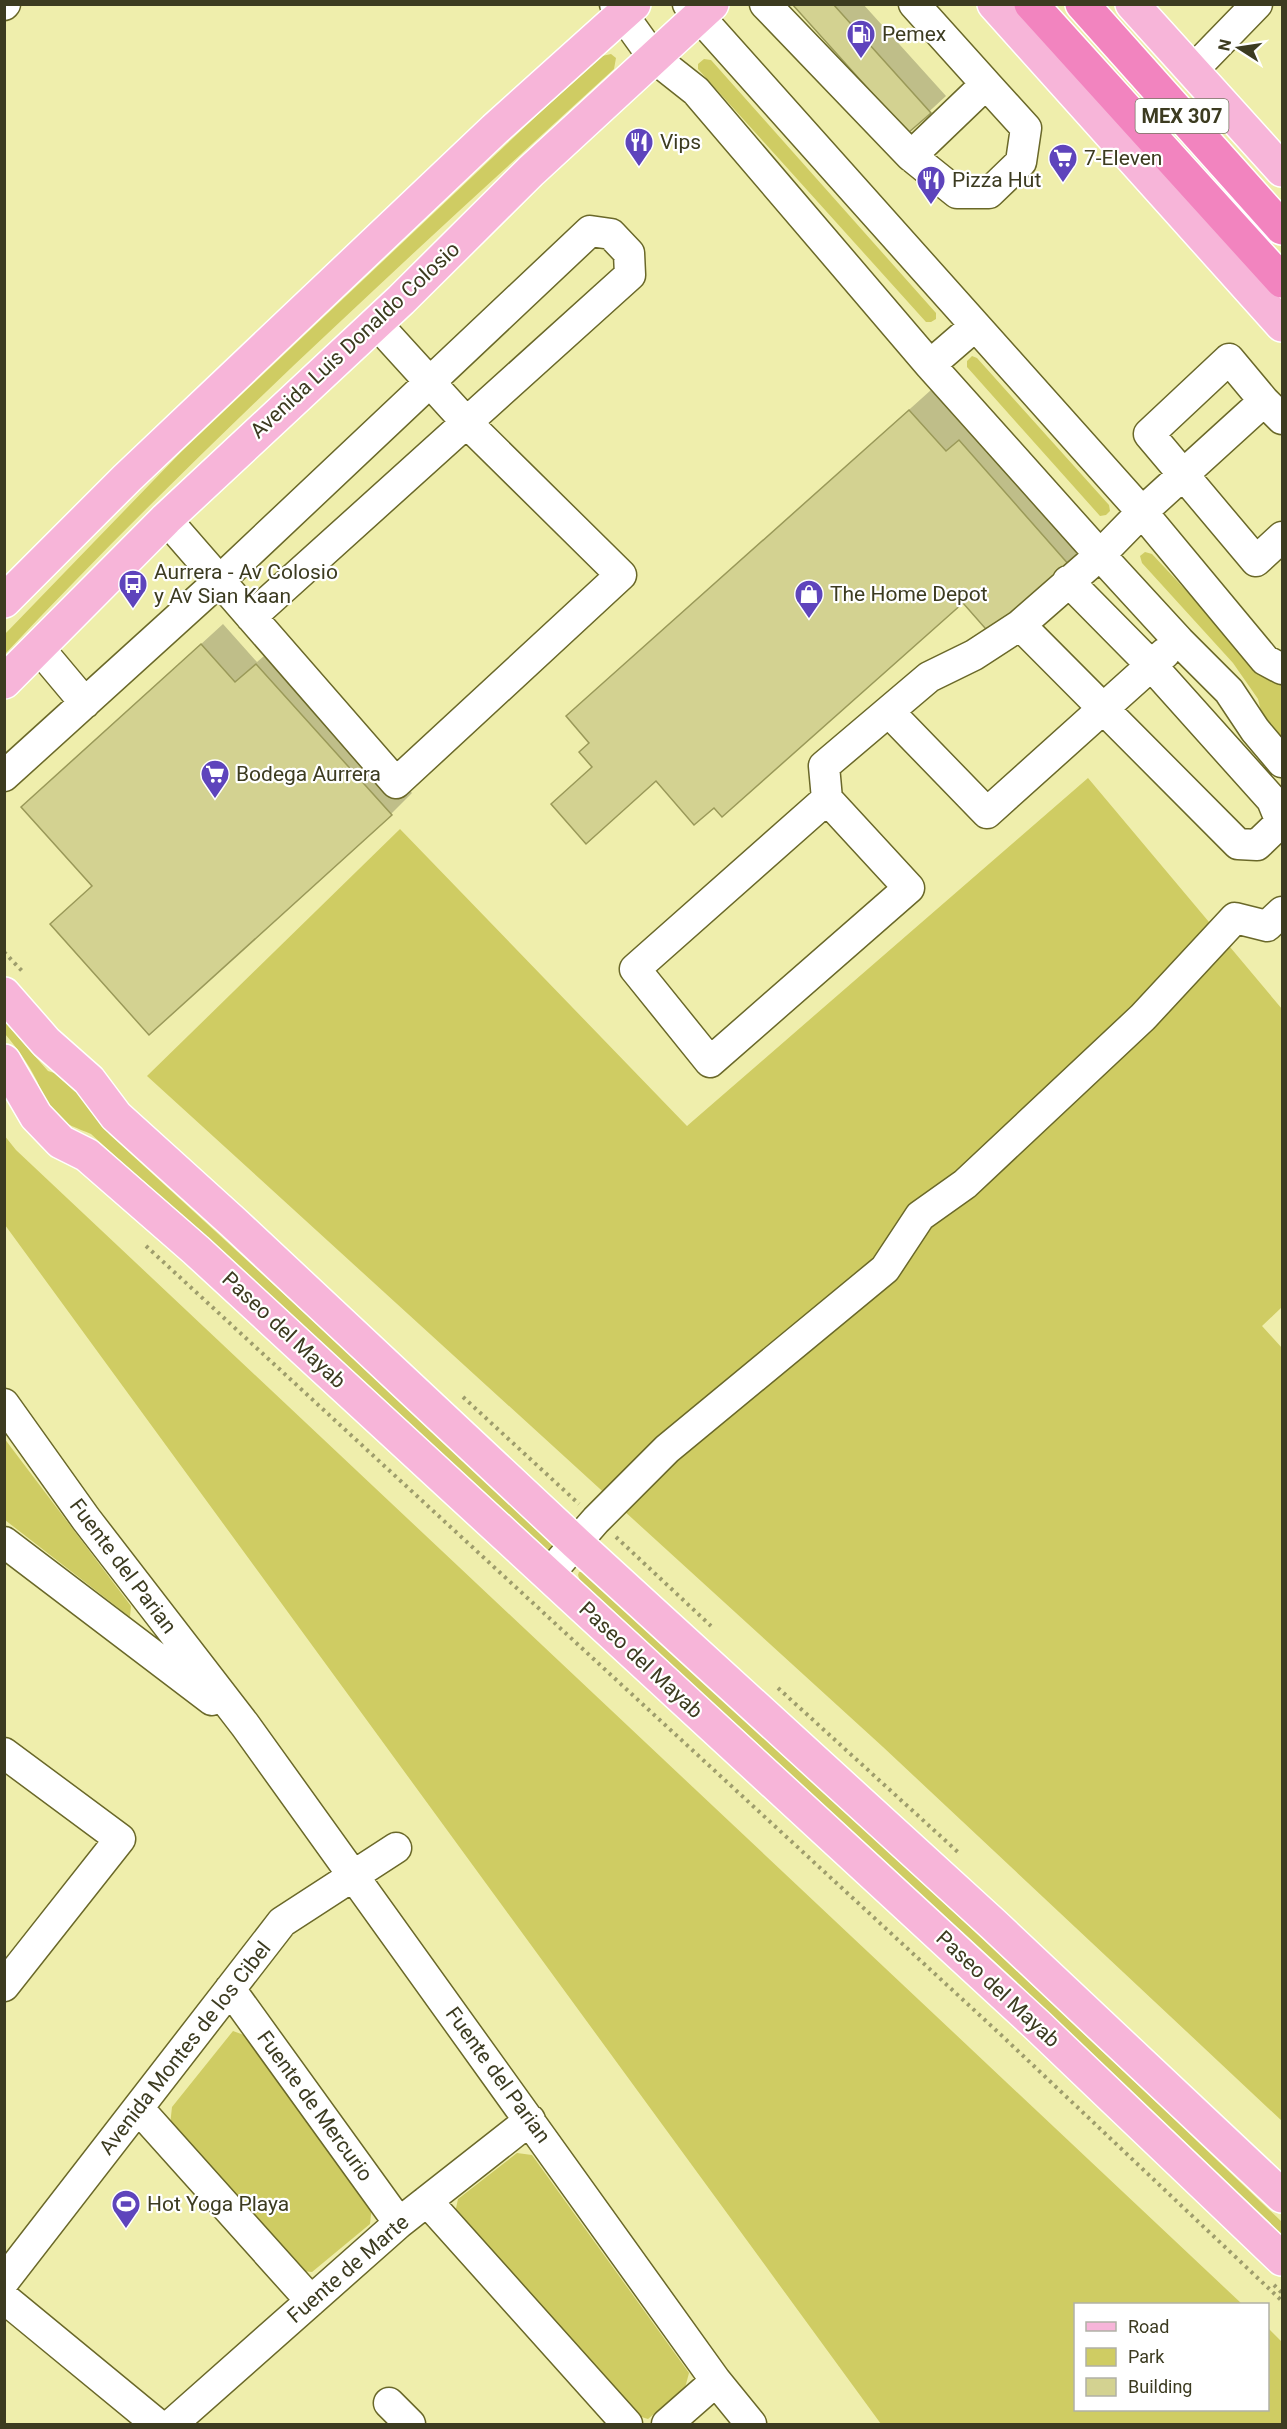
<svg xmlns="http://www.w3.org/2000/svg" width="1287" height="2429" font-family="Roboto,sans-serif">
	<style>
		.green { fill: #cfcc63 }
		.shadow { fill: #0003 }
		.building { fill: #d3d291; stroke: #9a9959; stroke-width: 1.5 }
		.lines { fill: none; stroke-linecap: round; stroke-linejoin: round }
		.minor-casing { stroke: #6a6829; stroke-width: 33 }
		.major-casing { stroke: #fff; stroke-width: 36 }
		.highway-casing { stroke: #fff; stroke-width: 36 }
		.path { stroke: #9e9d6c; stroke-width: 4; stroke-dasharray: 3 4.5; stroke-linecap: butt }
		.minor { stroke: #fff; stroke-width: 30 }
		.major { stroke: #f7b5d9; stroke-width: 33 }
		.highway { stroke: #f284bf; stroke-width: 33 }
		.labels { text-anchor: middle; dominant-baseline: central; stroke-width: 4.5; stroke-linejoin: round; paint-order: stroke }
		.shield { fill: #fff; stroke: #767663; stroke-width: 1.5 }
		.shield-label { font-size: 20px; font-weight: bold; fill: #3c3b20 }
		.poi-label { font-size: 21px; fill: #3c3b20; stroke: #fff; text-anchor: start }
		.street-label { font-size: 21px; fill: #3c3b20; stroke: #fff }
	</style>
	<rect width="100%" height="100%" fill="#efeeac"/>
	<path class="green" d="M611,54L616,58L614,69C406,259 198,449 5,654V634L181,452L547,106L602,56Z
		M704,59L711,60L936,313V319L931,322H926L698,69V64Z
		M972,356L977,358L1109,505L1110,511L1106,515L1100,516L967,367V361Z
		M1145,552L1152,554L1249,658L1282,682V743L1264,723L1258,699L1233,663L1142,563L1140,556Z
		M1088,778L1282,1009V1307L1262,1326L1282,1348V2121L883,1747L147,1076L400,829L687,1126Z
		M4,1021L48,1071L64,1076L80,1087L109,1134L558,1545L551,1555L91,1134C79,1129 64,1124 54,1114C43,1102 43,1094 37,1081C28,1063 17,1048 5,1034Z
		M4,1135L16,1150L1242,2304H1076V2410H1268V2328L1282,2342V2424H881L5,1225Z
		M4,1438L131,1606L130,1617L5,1520Z
		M579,1572H586C820,1787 1053,2003 1282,2222V2236L889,1865L580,1581L578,1575Z
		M233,2031L244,2035L372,2206L370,2224L312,2272L302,2271L170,2125L172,2107Z
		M517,2153L532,2155L689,2373L685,2388L648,2419L635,2415L455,2213L458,2199Z"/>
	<path class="shadow" d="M794,4H863L946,96L908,131Z
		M931,390L968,431L981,420L1090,544L1069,565L963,601L656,779L553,804L593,766L591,742L568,716Z
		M223,624L257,662L278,644L412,793L391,814L52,924L93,885L23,807Z"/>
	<path class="building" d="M792,4H833L931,113L908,133Z
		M909,410L946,451L959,440L1070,566L992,636L963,603L722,817L714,808L694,825L656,781L586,844L551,804L592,767L579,752L589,743L566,716Z
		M201,644L235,682L256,664L392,815L149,1035L50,924L92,886L21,807Z"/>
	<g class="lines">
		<g class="minor-casing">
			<path id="minor" d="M615,4L653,57L696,91L930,365L1100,555L1179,641L1229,691L1255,730L1282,762
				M688,4L1142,512L1265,660L1282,669
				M765,4L911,156L986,84L914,4
				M4,5L5,4
				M1192,71L1257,4
				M911,156L957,193H989L1021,162L1026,128L986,84
				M930,365L975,326
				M1264,401L1229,359L1149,434L1256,561L1282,537
				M166,519L396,783L621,575L467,423L376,323
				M1020,625L1238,844L1257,845L1281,822L1272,800L1151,665L1068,581
				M38,647L85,703
				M889,712L987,813L1165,653
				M4,776L219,581L590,231L611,234L629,253L630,275L251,617
				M827,799L909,888L710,1062L635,969L827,799L824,766L929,677L974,655L1020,625L1100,555L1142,512L1264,401L1282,419
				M4,1404L86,1519L245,1725L716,2381L751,2424
				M4,1542L212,1700
				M548,1575L596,1520L667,1449L885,1269L920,1216L965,1184L1143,1017L1235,918L1267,926L1282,912
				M4,1753L120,1839L4,1986
				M230,1989L399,2223
				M138,2108L311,2301
				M427,2201L627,2424
				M4,2281L282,1922L396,1848
				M4,2298L157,2424
				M389,2403L410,2424
				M172,2424L399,2223L530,2120
				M667,2424L716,2381"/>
		</g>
		<g class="major-casing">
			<path id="major" d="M994,4L1282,325
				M1132,4L1282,170
				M4,601L127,478L495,129L634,4
				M4,682L166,519L401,300L531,171L712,4
				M4,994L46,1042L89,1080L116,1116L233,1222L576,1543L993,1924L1282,2196
				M4,1061L36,1116L61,1142L87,1155L196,1250L1038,2026L1282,2259"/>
		</g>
		<g class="highway-casing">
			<path id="highway" d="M1031,4L1282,281
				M1082,4L1282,228"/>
		</g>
		<path class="path" d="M4,952L24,973
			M146,1246L999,2033L1282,2301
			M463,1397L579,1504
			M616,1537L711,1626
			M778,1688L959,1853
			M1274,2285L1282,2293"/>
		<use href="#minor" class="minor"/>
		<use href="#major" class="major"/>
		<use href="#highway" class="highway"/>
	</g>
	<defs>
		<g id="fuel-pin" transform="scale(1.5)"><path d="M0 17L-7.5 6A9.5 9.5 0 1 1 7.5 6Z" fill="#5e44bc" stroke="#fff"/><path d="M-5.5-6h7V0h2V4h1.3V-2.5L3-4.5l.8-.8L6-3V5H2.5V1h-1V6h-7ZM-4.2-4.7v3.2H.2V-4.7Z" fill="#fff"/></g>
		<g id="restaurant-pin" transform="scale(1.5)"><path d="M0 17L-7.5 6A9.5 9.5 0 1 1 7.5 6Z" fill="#5e44bc" stroke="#fff"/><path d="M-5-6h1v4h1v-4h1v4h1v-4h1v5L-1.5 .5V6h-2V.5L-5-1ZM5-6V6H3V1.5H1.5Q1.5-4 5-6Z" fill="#fff"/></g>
		<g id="supermarket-pin" transform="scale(1.5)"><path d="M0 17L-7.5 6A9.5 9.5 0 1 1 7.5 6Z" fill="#5e44bc" stroke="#fff"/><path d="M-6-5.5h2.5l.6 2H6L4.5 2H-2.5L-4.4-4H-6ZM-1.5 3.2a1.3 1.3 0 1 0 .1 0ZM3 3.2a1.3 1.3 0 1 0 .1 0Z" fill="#fff"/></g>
		<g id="bus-pin" transform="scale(1.5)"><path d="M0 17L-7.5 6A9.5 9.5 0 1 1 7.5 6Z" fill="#5e44bc" stroke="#fff"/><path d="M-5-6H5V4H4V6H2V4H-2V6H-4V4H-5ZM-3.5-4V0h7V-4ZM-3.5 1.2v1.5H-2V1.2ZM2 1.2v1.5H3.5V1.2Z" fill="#fff"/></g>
		<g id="shop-pin" transform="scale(1.5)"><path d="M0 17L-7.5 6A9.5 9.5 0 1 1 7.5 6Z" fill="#5e44bc" stroke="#fff"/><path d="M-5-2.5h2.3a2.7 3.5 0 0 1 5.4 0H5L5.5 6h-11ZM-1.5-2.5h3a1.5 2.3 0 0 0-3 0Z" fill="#fff"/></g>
		<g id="stadium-pin" transform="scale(1.5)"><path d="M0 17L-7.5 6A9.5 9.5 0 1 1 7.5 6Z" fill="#5e44bc" stroke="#fff"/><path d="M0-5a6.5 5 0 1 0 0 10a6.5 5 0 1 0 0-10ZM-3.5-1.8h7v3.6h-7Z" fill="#fff"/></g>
	</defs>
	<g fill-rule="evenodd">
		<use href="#fuel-pin" x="861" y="34"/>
		<use href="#restaurant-pin" x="639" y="142"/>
		<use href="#supermarket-pin" x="1063" y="158"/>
		<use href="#restaurant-pin" x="931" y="180"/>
		<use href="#bus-pin" x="133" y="584"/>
		<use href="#shop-pin" x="809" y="594"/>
		<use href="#supermarket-pin" x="215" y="774"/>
		<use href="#stadium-pin" x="126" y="2204"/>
	</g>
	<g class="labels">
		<rect class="shield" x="1135.5" y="99" width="93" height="34" rx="4.5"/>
		<g class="shield-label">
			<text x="1182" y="116">MEX 307</text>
		</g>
		<g class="poi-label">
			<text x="882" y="34">Pemex</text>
			<text x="660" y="142">Vips</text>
			<text x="1084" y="158">7-Eleven</text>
			<text x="952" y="180">Pizza Hut</text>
			<text x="154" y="572">Aurrera - Av Colosio<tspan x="154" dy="24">y Av Sian Kaan</tspan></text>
			<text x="830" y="594">The Home Depot</text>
			<text x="236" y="774">Bodega Aurrera</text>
			<text x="147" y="2204">Hot Yoga Playa</text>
		</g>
		<g class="street-label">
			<text transform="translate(355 340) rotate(-43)">Avenida Luis Donaldo Colosio</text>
			<text transform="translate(284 1330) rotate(43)">Paseo del Mayab</text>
			<text transform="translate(123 1566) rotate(53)">Fuente del Parian</text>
			<text transform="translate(641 1660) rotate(43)">Paseo del Mayab</text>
			<text transform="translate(998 1989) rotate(43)">Paseo del Mayab</text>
			<text transform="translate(185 2048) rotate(-52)">Avenida Montes de los Cibel</text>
			<text transform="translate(498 2075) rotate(54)">Fuente del Parian</text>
			<text transform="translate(315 2106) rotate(54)">Fuente de Mercurio</text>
			<text transform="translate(348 2269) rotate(-41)">Fuente de Marte</text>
		</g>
	</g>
	<rect width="1287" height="2429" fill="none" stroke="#3c3b20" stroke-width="12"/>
	<rect x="1074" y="2303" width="195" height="108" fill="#ffffff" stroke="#b1b1a6" stroke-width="1.5"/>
	<rect x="1086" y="2322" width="30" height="9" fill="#f7b5d9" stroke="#b1b1a6" stroke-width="1.5"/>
	<text x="1128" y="2333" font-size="18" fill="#3c3b20">Road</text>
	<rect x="1086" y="2348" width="30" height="18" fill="#cfcc63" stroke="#b1b1a6" stroke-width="1.5"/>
	<text x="1128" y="2363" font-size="18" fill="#3c3b20">Park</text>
	<rect x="1086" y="2378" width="30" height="18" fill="#d3d291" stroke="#b1b1a6" stroke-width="1.5"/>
	<text x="1128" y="2393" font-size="18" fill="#3c3b20">Building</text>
	<g transform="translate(1239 48) rotate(282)" stroke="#ffffff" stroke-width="4.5" paint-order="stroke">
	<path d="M0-4.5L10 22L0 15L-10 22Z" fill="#3c3b20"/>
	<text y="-9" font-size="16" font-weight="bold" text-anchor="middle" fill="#3c3b20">N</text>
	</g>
</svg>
